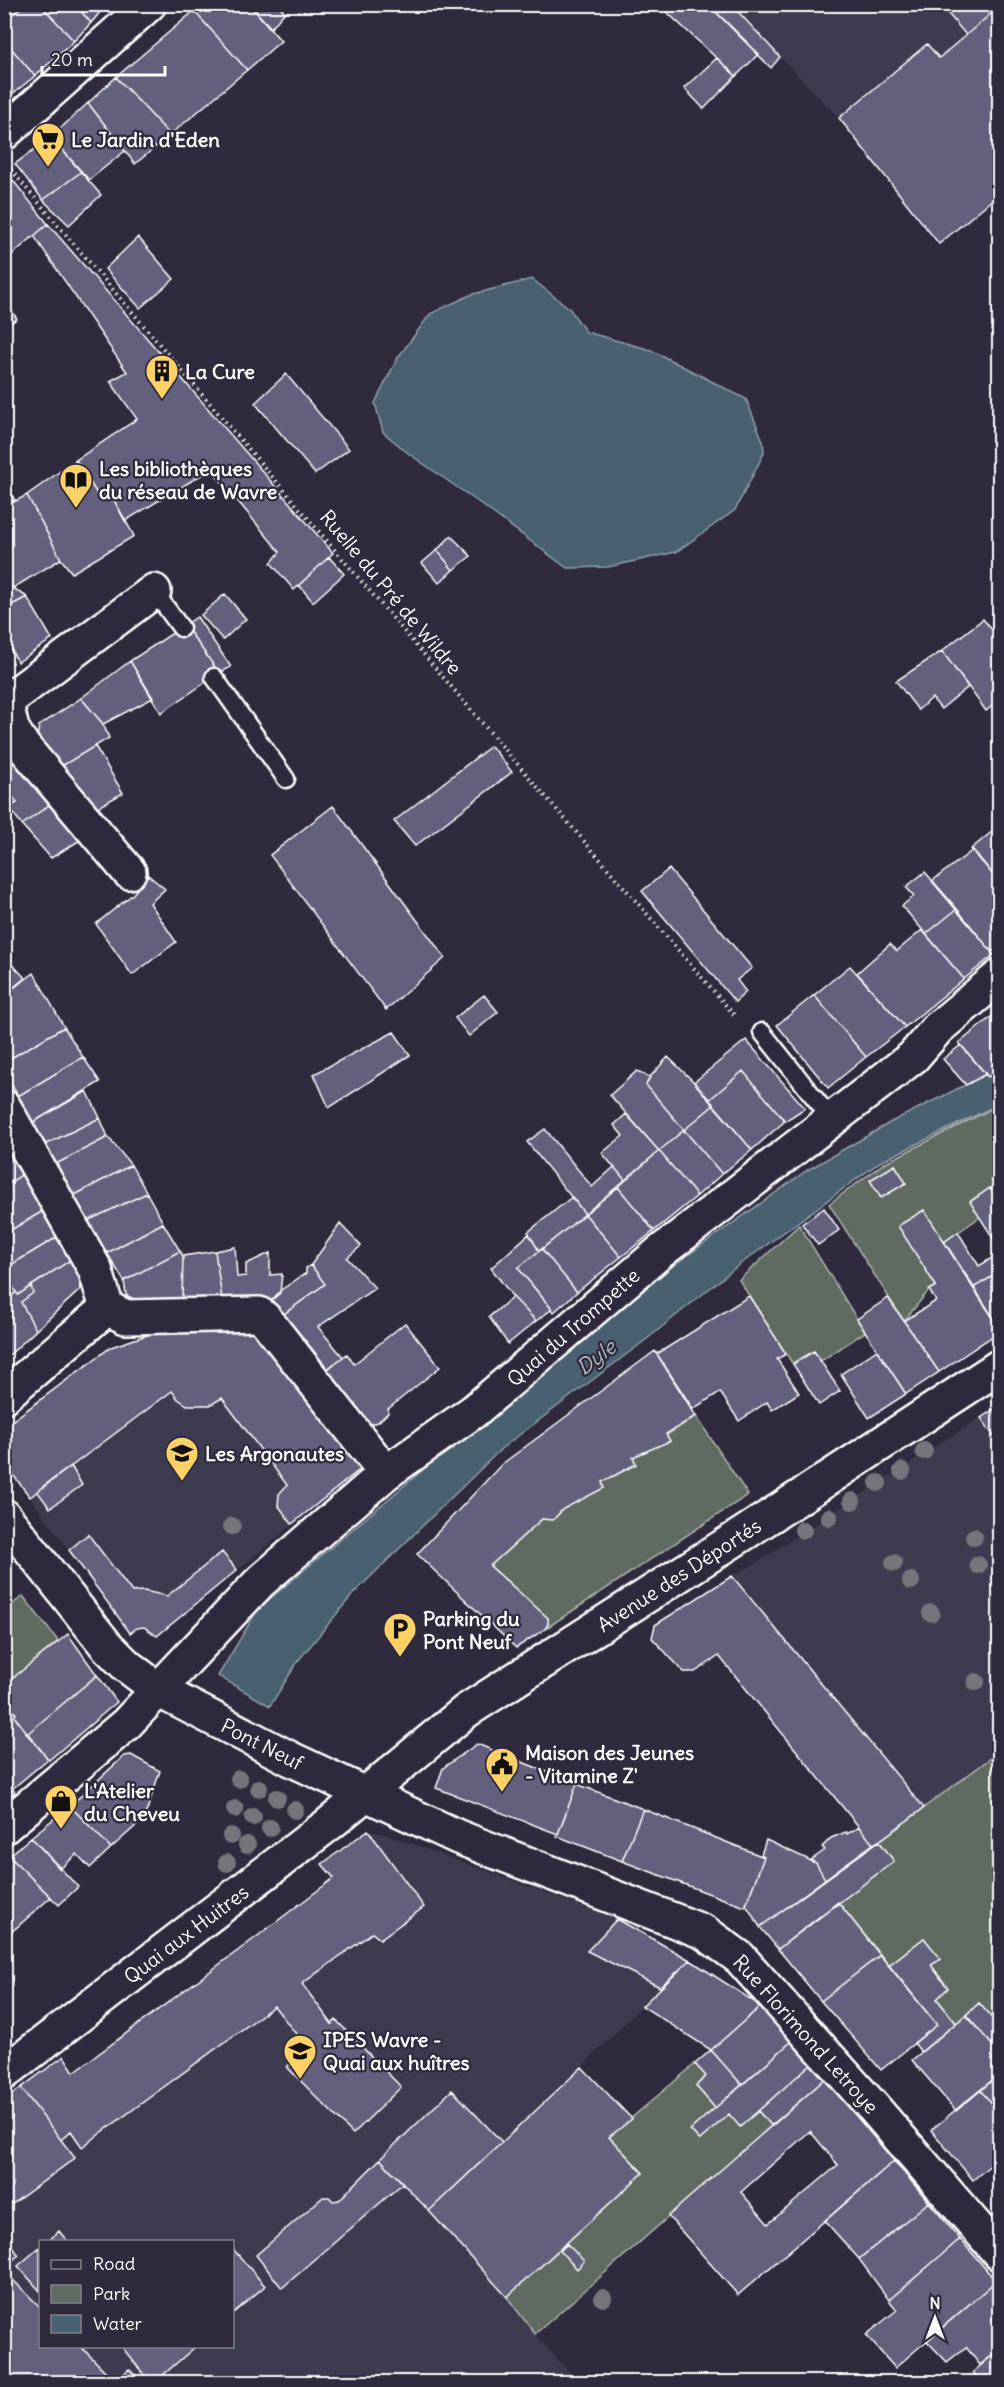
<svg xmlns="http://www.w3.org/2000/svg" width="1004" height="2387" font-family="Delius,sans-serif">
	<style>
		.built { fill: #3e3a50 }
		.green { fill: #5f6b61; stroke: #afb5b0; stroke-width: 1.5; fill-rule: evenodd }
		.water { fill: #486170; stroke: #91a0a9; stroke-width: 1.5 }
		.building { fill: #62607d; stroke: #fff; stroke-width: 1.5; fill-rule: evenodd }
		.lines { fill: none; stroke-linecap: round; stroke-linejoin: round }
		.lane-casing { stroke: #fff; stroke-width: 21 }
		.street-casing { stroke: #fff; stroke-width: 38 }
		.path { stroke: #fff; stroke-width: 4; stroke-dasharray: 1.5 4.5; stroke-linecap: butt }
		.lane { stroke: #2f2a3d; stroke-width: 16 }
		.street { stroke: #2f2a3d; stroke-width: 33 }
		.tree { fill: #75767c }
		.labels { text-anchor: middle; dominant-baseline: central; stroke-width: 4.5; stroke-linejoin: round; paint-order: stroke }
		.poi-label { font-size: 20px; font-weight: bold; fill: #fff; stroke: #2f2a3d; text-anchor: start }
		.street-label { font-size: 20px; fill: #fff; stroke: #2f2a3d }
		.water-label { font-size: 21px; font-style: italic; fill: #adb8bf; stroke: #2f2a3d }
	</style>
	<rect width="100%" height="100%" fill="#2f2a3d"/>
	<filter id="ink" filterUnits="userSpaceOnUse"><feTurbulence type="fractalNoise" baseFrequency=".0167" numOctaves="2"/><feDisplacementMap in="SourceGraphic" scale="12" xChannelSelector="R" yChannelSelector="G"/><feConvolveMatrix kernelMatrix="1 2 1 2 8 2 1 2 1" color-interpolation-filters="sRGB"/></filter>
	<g filter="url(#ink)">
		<path class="built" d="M708,5H999L939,244L839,118L781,58L771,68Z
			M177,1325L363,1467L157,1636L144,1627L137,1628L130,1633L5,1463V1427L111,1347Z
			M999,1405V1752L924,1808L732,1576L756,1563Z
			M368,1830L391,1836L617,1919L587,1951L660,1987L582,2067L430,2211L507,2297L535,2334L578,2382H116L80,2347L232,2346V2242H40V2307L5,2271L4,2100L64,2056L75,2071L251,1941L333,1879L322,1864Z"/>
		<path class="green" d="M999,1105V1203L990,1188L970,1201L980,1217L944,1242L924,1210L899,1226L936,1286L929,1290L904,1321L829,1204L883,1164ZM895,1165L906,1183L881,1198L870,1180Z
			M799,1225L865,1332L821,1361L814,1351L792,1363L739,1280Z
			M696,1416L748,1495L545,1629L548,1624V1618L490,1566L542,1519L553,1520L563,1509L603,1488L602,1482L636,1465L633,1457Z
			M23,1596L58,1641L5,1685V1610Z
			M999,1752V2020L996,2023L979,2003L956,2023L937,1999L948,1988L931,1965L940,1959L924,1938L889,1965L838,1902L894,1861L879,1841Z
			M695,2064L706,2076L696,2086L715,2108L691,2130L699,2140L729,2114L740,2126L758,2111L772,2126L535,2334L507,2297L643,2173L609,2137Z"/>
		<path class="water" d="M532,279L569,308L586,332L651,350L746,399L763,441L764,453L735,510L676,552L608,567L567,568L478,502L408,453L383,432L375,403L397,359L430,314L470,295Z
			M999,1068V1104L880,1162L735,1268L647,1339L502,1448L353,1594L298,1661L270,1706L218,1676L258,1609L496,1408L677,1263L806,1171L893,1121Z"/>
		<path class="building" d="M25,4H40L74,41L35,76L4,40V22Z
			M40,4H75L91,23L74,41Z
			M75,4H107L91,23Z
			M201,4H249L281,41L247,70L194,11Z
			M249,4H277L285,12L271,28Z
			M658,4H708L759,54L736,76Z
			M708,4H731L780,57L771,68Z
			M940,4H1000V6L966,35Z
			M1000,6V193L939,244L839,118L927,44L939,58Z
			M194,11L247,70L170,135L116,77Z
			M4,40L35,76L5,100L4,99Z
			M717,58L736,76L704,109L684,88Z
			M116,77L170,135L135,164L88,103Z
			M88,103L125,151L89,180L51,137Z
			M51,137L81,172L43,200L15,164Z
			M81,172L101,195L69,225L43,200Z
			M7,173L48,224L7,259L4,257V175Z
			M48,224L333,553L294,590L271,563L280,552L211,469L125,521L108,489L99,497L76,460L137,419L110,381L127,372L34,236Z
			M138,237L174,279L140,308L105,269Z
			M4,299L17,319L4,327Z
			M286,374L349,449L315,474L255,403Z
			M76,460L99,497L108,489L134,536L72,573L61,559L27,495Z
			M4,484L15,500L4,507Z
			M27,495L61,559L13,588L4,575V507Z
			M451,536L471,556L453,570L437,550Z
			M437,550L453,570L439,583L422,563Z
			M329,557L344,574L313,602L299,585Z
			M4,575L13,588L27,597L4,609Z
			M225,594L246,619L223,640L201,615Z
			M27,597L52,639L18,662L4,638V609Z
			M197,617L231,667L219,673L185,625Z
			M983,619L1000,639V700L986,711L942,651Z
			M185,625L219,673L161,713L130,661Z
			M942,651L968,687L941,709L932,698L918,710L896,681Z
			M130,661L153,698L103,724L81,698Z
			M81,698L103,724L109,738L55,770L36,743L39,726Z
			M95,746L123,793L91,811L55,770Z
			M491,746L512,772L415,846L394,821Z
			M4,755H15L53,802L22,825L9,807L17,803L4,784Z
			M4,784L17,803L4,809Z
			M53,802L82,839L51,858L22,825Z
			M333,806L445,958L386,1010L270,855Z
			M1000,825V883L971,849Z
			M973,850L1000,883V947L992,952L932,881Z
			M669,869L752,968L737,980L746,992L735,1002L642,891Z
			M925,872L957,909L926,934L902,906L914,896L906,887Z
			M148,875L165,889L150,903L176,942L132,975L96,924L133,894Z
			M957,909L994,955L964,979L926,934Z
			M922,930L964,979L905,1027L857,973L890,944L897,951Z
			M14,966L25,978L4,995V973Z
			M850,966L905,1027L866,1057L814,995Z
			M34,973L64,1027L4,1062V995Z
			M484,995L498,1012L469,1036L455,1018Z
			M814,995L866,1057L828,1088L777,1025Z
			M1000,1010V1068L988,1077L959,1043Z
			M64,1027L83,1057L18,1096L4,1072V1062Z
			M394,1032L410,1055L329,1108L314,1074Z
			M746,1040L805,1108L785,1121L743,1071L709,1100L694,1082Z
			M961,1045L986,1074L966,1085L943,1059Z
			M83,1057L100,1082L32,1123L18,1096Z
			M668,1057L694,1082L714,1105L684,1130L646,1085L650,1077Z
			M637,1071L650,1077L646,1085L684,1130L659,1151L610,1095Z
			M743,1071L785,1121L752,1150L709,1100Z
			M87,1091L100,1118L44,1145L32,1123Z
			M714,1105L752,1150L722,1174L684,1130Z
			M626,1114L659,1151L625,1180L602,1153L623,1136L614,1125Z
			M100,1118L108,1137L54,1165L44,1145Z
			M545,1129L592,1187L614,1167L625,1180L585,1214L527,1142Z
			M684,1130L722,1174L697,1196L659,1151Z
			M108,1137L131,1165L71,1197L54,1165Z
			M4,1138L24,1173L4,1187Z
			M659,1151L697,1196L654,1231L618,1187Z
			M131,1165L147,1193L87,1221L71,1197Z
			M895,1165L906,1183L881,1198L870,1180Z
			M24,1173L43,1211L4,1234V1187Z
			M618,1187L654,1231L621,1257L585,1214Z
			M990,1188L1000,1203V1249L970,1202Z
			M147,1193L163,1223L107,1253L87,1221Z
			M572,1197L585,1214L539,1251L528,1232Z
			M824,1208L839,1230L818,1245L802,1224Z
			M924,1210L1000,1328V1331L939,1372L904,1321L936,1301L929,1290L936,1286L898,1226Z
			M43,1211L59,1236L4,1269V1234Z
			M585,1214L621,1257L577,1292L542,1249Z
			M163,1223L180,1251L124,1281L107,1253Z
			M340,1224L361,1246L347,1258L375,1288L318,1327L343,1357L328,1369L284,1314L325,1284L311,1265Z
			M958,1232L979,1266L1000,1253V1272L973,1288L944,1242Z
			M529,1234L539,1251L518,1268L552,1309L536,1321L513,1297L491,1268Z
			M59,1236L72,1259L18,1295L4,1274V1269Z
			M235,1247L237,1277L246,1276V1264L270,1253V1275L282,1274L280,1293L272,1300L222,1299L215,1251Z
			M542,1249L577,1292L554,1312L518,1268Z
			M180,1251L183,1256L182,1301L139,1302L126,1295L124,1281Z
			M215,1251L222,1299L182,1301L183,1256Z
			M72,1259L84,1275L80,1290L36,1330L21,1302L33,1293L31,1286Z
			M311,1265L325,1284L284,1314L272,1300L281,1290L306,1273V1268Z
			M1000,1272V1328L973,1288Z
			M31,1286L33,1293L21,1302L36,1330L4,1360V1303L16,1292L18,1295Z
			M749,1296L786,1354L777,1359L799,1393L772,1410L767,1402L739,1421L720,1392L693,1409L657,1354Z
			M513,1297L536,1321L508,1344L489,1317Z
			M888,1298L939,1372L906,1394L857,1319Z
			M405,1323L440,1367L388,1409V1413L378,1422L367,1425L326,1370L347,1354L354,1364Z
			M177,1325L256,1327L363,1467L292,1524L278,1505L279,1494L287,1485L222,1398L210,1405H187L178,1399L172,1391L30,1497L4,1463V1427L111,1347Z
			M877,1350L906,1394L869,1418L841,1374Z
			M655,1351L696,1416L666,1434L670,1441L633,1457L636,1464L602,1482L604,1488L563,1509L553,1520L542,1519L490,1566L548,1618V1624L545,1629L516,1648L417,1554L502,1464Z
			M814,1351L840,1391L819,1405L793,1364Z
			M1000,1405V1445L981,1418Z
			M71,1466L82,1485L50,1508L37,1491Z
			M88,1534L132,1592L144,1591L167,1596L222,1552L237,1570L157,1636L144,1627L137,1628L130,1633L69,1550Z
			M732,1576L924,1808L879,1841L873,1844L719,1656L695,1672H684L652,1638L655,1625Z
			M68,1634L97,1675L27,1734L14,1716L16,1714L4,1698V1685Z
			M97,1675L117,1702L49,1760L27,1734Z
			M12,1709L16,1714L14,1716L48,1759L12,1789L4,1779V1715Z
			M477,1744L577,1784L558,1834L436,1788L443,1768Z
			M131,1755L160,1771L145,1816L146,1817L111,1848L70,1806L124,1756Z
			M4,1779L15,1792L4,1800Z
			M577,1784L643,1809L622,1861L557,1836Z
			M70,1806L111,1848L90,1868L77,1854L60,1869L31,1837Z
			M643,1809L764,1857L745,1907L622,1861Z
			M859,1827L873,1844L825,1879L816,1863L810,1861L825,1850L822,1847L831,1838L846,1832L847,1834Z
			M368,1830L424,1907L380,1939L372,1933L302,1984L332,2024L336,2020L401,2087L353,2134L287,2067L307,2048L274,2006L82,2147L71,2131L61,2140L21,2088L64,2056L74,2072L251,1941L334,1878L322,1864Z
			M31,1837L78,1887L59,1905L9,1856Z
			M766,1840L816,1863L825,1879L760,1927L746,1905L764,1857L761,1855Z
			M879,1841L894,1861L778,1949L760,1927Z
			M9,1856L51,1897L8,1935L4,1931V1861Z
			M838,1902L880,1955L821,2001L778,1949Z
			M617,1919L690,1960L660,1987L587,1951Z
			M924,1938L941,1959L931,1965L948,1988L937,1999L956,2023L921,2052L914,2043L937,2025L889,1965Z
			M880,1955L937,2025L881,2070L821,2001Z
			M690,1960L761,2006L711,2050L642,2006Z
			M979,2003L996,2023L1000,2020V2054L966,2015Z
			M761,2006L792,2041L742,2085L711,2050Z
			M966,2015L1000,2054V2074L956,2111L912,2060Z
			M792,2041L812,2063L740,2127L729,2114L700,2140L690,2130Z
			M711,2050L742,2085L715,2108L696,2086L706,2076L695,2064Z
			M812,2063L825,2079L772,2126L758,2111Z
			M582,2067L632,2119L609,2137L643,2173L507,2297L429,2211Z
			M1000,2074V2112L980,2090Z
			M825,2079L894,2161L738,2295L668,2216ZM810,2131L838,2165L768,2224L741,2192Z
			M21,2088L75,2158L4,2210V2100Z
			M452,2090L502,2142L429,2211L380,2159Z
			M980,2090L1000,2112V2157L973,2180L931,2130Z
			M380,2159L403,2183L282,2288L256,2255L323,2197H329L333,2201L339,2200Z
			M894,2161L929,2202L859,2259L825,2221Z
			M929,2202L960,2239L889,2300L859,2259Z
			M59,2231L68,2242H47Z
			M4,2238L19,2255L4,2267Z
			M960,2239L996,2281L895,2368L866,2335L897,2310L889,2300Z
			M567,2244L584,2261L577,2269L560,2251Z
			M40,2247V2291L18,2266Z
			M234,2250L265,2286L232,2314V2251Z
			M4,2271L40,2307V2346H80L116,2382H4Z
			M996,2281L1000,2285V2349L980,2365L966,2347L947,2362L927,2341Z
			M121,2346H196L155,2382H150Z
			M1000,2349V2382H981L973,2372Z
			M129,2369L142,2382H116Z"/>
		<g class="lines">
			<g class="lane-casing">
				<path id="lane" d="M154,591L181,628
					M214,677L286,779
					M762,1032L833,1121"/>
			</g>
			<g class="street-casing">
				<path id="street" d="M4,133L149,4
					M4,694L12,729L23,746L129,872
					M4,703L154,591
					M4,1107L95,1269L107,1308L126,1317L259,1314L265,1319L386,1473
					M4,1396L107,1308
					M4,1516L106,1645L127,1666L160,1691L291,1759L458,1837L704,1932L740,1958L873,2107L1000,2254
					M4,1827L126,1724L260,1582L386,1473L474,1411L659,1253L913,1057L938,1028L1000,976
					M4,2073L329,1824L466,1711L743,1534L1000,1366"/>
			</g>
			<path class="path" d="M11,170L489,731L736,1017"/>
			<use href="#lane" class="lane"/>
			<use href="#street" class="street"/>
		</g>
		<g class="tree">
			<circle cx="924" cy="1451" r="9"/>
			<circle cx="902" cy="1471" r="9"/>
			<circle cx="878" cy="1483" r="9"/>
			<circle cx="852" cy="1501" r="9"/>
			<circle cx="829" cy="1517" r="9"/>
			<circle cx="232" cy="1526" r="9"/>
			<circle cx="803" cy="1530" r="9"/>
			<circle cx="974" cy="1537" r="9"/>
			<circle cx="894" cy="1563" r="9"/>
			<circle cx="978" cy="1565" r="9"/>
			<circle cx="911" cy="1581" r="9"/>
			<circle cx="931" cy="1613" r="9"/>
			<circle cx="976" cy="1682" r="9"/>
			<circle cx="239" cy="1779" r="9"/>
			<circle cx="259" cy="1788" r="9"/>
			<circle cx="277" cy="1798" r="9"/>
			<circle cx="235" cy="1809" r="9"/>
			<circle cx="295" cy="1810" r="9"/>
			<circle cx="253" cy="1817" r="9"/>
			<circle cx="270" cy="1828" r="9"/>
			<circle cx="231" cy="1836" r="9"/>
			<circle cx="247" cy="1845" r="9"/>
			<circle cx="227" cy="1863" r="9"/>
			<circle cx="603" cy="2298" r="9"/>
		</g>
	</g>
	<defs>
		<g id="supermarket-pin" transform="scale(1.725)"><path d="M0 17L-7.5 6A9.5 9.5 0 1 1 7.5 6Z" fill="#ffd166" stroke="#2f2a3d"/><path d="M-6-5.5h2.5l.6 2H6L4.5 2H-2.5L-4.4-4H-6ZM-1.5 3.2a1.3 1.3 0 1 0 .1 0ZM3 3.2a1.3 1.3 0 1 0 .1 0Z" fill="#111"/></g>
		<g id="building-pin" transform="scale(1.725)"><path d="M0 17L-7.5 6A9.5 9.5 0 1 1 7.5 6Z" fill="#ffd166" stroke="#2f2a3d"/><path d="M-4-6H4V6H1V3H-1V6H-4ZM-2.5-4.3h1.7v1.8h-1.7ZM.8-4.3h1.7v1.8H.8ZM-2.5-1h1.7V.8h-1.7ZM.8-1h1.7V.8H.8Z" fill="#111"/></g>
		<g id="library-pin" transform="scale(1.725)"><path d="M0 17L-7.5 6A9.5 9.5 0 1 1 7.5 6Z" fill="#ffd166" stroke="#2f2a3d"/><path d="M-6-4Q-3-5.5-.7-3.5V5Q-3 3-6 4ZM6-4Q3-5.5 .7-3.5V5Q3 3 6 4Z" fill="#111"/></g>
		<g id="school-pin" transform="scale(1.725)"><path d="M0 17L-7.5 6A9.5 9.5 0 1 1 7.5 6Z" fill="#ffd166" stroke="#2f2a3d"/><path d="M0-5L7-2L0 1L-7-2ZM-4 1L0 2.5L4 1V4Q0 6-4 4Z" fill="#111"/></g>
		<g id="parking-pin" transform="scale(1.725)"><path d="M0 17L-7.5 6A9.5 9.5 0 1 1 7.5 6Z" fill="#ffd166" stroke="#2f2a3d"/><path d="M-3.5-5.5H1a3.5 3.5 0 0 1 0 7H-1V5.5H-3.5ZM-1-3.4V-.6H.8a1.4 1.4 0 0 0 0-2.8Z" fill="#111"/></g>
		<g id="civic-pin" transform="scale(1.725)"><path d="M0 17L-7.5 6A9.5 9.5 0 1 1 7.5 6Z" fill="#ffd166" stroke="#2f2a3d"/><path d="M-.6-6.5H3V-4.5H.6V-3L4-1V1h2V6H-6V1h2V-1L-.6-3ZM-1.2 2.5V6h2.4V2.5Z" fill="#111"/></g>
		<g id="shop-pin" transform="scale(1.725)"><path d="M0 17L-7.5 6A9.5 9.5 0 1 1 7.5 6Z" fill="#ffd166" stroke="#2f2a3d"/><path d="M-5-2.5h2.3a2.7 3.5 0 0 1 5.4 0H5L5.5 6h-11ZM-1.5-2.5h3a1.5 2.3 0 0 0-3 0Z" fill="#111"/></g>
	</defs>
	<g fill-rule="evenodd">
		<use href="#supermarket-pin" x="48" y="139"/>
		<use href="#building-pin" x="162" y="371"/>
		<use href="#library-pin" x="76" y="480"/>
		<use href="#school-pin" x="182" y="1453"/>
		<use href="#parking-pin" x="400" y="1629"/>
		<use href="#civic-pin" x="502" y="1764"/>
		<use href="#shop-pin" x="61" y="1801"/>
		<use href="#school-pin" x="300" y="2051"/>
	</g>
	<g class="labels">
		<g class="poi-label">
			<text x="71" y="139">Le Jardin d'Eden</text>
			<text x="185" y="371">La Cure</text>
			<text x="99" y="468">Les bibliothèques<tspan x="99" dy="23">du réseau de Wavre</tspan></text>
			<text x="205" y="1453">Les Argonautes</text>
			<text x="423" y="1618">Parking du<tspan x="423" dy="23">Pont Neuf</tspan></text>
			<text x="525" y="1752">Maison des Jeunes<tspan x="525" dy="23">- Vitamine Z'</tspan></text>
			<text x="84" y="1790">L'Atelier<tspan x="84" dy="23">du Cheveu</tspan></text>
			<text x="323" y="2039">IPES Wavre -<tspan x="323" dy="23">Quai aux huîtres</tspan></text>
		</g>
		<g class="street-label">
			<text transform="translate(391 592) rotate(50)">Ruelle du Pré de Wildre</text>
			<text transform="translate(573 1327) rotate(-41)">Quai du Trompette</text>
			<text transform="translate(679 1575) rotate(-33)">Avenue des Déportés</text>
			<text transform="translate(262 1744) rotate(27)">Pont Neuf</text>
			<text transform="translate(186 1934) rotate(-37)">Quai aux Huitres</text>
			<text transform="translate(806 2034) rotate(48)">Rue Florimond Letroye</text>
		</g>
		<g class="water-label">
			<text transform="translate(596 1357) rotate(-37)">Dyle</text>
		</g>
	</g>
	<rect width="1004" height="2387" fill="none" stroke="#2f2a3d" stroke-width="24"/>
	<rect x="12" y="12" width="980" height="2363" fill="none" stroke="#fff" stroke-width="2" filter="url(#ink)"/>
	<rect x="39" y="2240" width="195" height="108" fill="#2f2a3d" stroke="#827f8b" stroke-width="1.5"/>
	<rect x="51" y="2260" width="30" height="9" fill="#2f2a3d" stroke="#827f8b" stroke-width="1.5"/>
	<text x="93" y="2270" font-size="18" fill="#ffffff">Road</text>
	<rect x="51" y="2285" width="30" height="18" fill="#5f6b61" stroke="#827f8b" stroke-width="1.5"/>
	<text x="93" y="2300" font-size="18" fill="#ffffff">Park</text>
	<rect x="51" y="2315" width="30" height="18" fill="#486170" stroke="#827f8b" stroke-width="1.5"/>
	<text x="93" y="2330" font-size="18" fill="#ffffff">Water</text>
	<g transform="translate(935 2318)" stroke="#2f2a3d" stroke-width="4.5" paint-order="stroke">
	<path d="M0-4.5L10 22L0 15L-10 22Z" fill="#ffffff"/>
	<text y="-9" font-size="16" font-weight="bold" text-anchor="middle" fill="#ffffff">N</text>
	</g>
	<path d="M42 66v9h123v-9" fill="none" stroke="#ffffff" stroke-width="3"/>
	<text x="51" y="66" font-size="18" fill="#ffffff" stroke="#2f2a3d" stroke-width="4.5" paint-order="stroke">20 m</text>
</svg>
